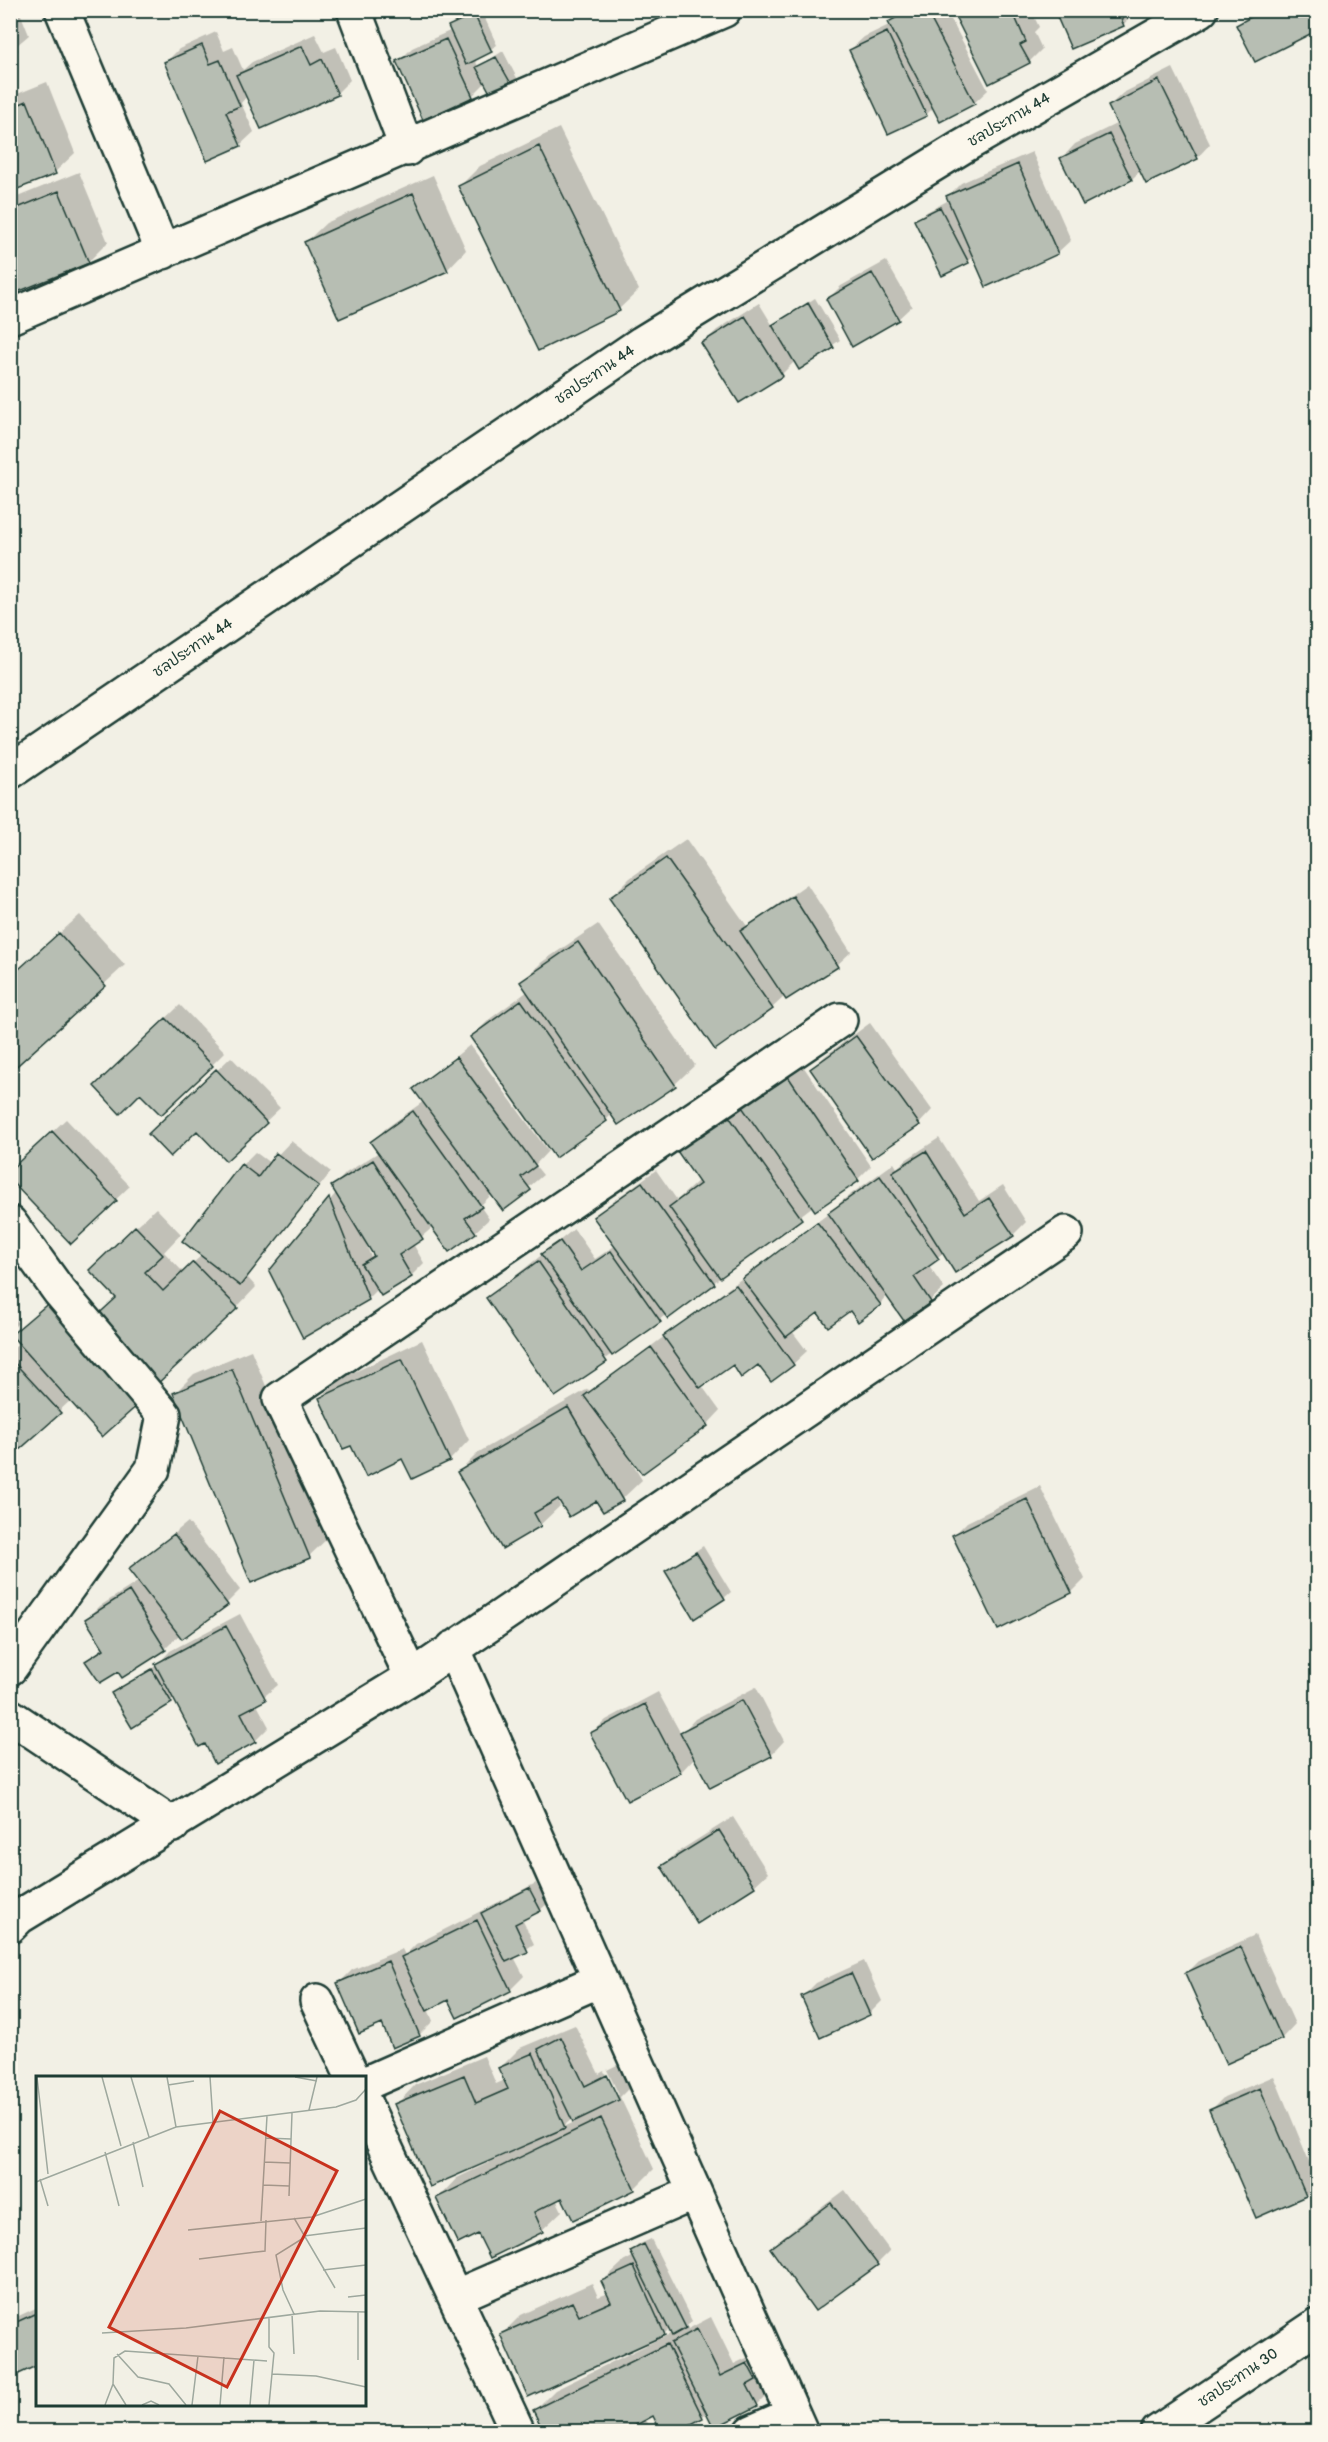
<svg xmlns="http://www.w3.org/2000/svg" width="1328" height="2442" font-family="'Balsamiq Sans','Playpen Sans Thai',sans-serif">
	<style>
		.shadow { fill: #0003; fill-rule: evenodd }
		.building { fill: #b7beb3; stroke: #1f3d34; stroke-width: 1.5 }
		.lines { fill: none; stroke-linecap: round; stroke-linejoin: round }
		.street-casing { stroke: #1f3d34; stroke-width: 38 }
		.street { stroke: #fbf7ec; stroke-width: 33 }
		.labels { text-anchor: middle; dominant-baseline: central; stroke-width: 4.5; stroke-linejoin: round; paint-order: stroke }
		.street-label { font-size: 15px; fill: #1f3d34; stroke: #fbf7ec }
		.inset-road { fill: none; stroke: #9ea89e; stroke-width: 1.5 }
		.view { fill: #c8321e; fill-opacity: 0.15; stroke: #c8321e; stroke-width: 3 }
		.inset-edge { fill: none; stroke: #1f3d34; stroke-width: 3 }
	</style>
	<rect width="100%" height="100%" fill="#f2f0e5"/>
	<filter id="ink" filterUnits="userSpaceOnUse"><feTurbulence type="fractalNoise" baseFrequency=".0167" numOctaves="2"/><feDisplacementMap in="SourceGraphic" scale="12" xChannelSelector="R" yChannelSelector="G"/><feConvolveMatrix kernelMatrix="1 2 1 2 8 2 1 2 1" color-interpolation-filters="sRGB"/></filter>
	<g filter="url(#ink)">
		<path class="shadow" d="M10,10H19L29,35L10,51Z
			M476,10H481L497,45L475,59L478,67L503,51L519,82L513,88L486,82L472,96L398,62L412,48L452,30L450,26L456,20Z
			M901,10H946L988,90L974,103L941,120L934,107L926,115L850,50L864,37L891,24L890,22Z
			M954,10H1031L1039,27L1034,32L1042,49L1029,62Z
			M1056,10H1136V11L1123,25Z
			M1254,10H1318L1238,25Z
			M216,32L224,51L233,47L243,70L252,62L315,34L324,52L336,47L350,80L337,93L247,96L241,103L254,132L240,145L166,62L179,49Z
			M1173,68L1210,144L1197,158L1141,170L1132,179L1084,203L1062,158L1075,144L1118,123L1109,106L1123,93Z
			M47,82L75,153L55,172L10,190V97Z
			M559,128L639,290L619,309L460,186L480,166Z
			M1032,152L1071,240L1057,253L974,256L968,262L916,220L923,214L949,200L948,196L961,183Z
			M79,172L108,242L88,262L10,293V200Z
			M433,175L466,250L447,270L306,242L326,223Z
			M886,261L912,306L898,319L828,299L841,286Z
			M815,298L840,340L800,368L795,361L782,374L703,343L717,330L759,303L773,326Z
			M686,839L747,926L807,884L851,952L837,965L786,998L785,996L772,1008L610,898L630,878Z
			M80,915L125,965L10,1070L11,977Z
			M598,924L695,1065L675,1084L612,1114L606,1120L471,1037L491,1018L528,991L522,982L542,962Z
			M180,1005L225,1052L212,1065L140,1092L109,1073Z
			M870,1023L932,1110L919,1124L812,1070L825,1056Z
			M470,1045L548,1151L535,1165L543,1175L503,1209L492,1194L480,1206L489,1219L475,1232L433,1227L413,1244L424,1263L411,1276L378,1289L368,1299L271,1271L336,1193L333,1187L346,1173L379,1152L372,1143L385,1129L424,1101L415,1089ZM364,1239L374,1253L371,1257Z
			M231,1057L280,1108L226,1159L197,1129L164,1121Z
			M801,1063L871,1166L858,1179L813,1206L669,1317L667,1314L555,1395L488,1298L574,1229L595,1259L616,1245L595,1217L609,1204L656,1170L677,1200L699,1180L679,1151L698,1132Z
			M66,1119L130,1186L71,1242L21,1161Z
			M939,1138L979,1201L1003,1185L1026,1222L1013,1235L944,1252L928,1265L944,1288L930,1301L905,1319L888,1295L880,1304L818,1311L792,1331L807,1351L793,1364L733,1363L702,1386L720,1411L707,1425L642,1472L630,1455L628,1456L642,1480L622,1499L559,1497L556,1498L560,1506L540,1525L459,1472L479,1452L588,1389L590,1392L832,1211L843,1200L894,1163L897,1168L907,1159Z
			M291,1141L331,1172L247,1277L256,1287L237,1307L71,1400L10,1456V1351L20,1343L27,1322L65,1289L94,1321L118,1298L111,1250L156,1208L181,1234L164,1252L183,1272L202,1255L242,1165L255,1152L270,1163Z
			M10,1315L18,1323L10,1331Z
			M422,1340L469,1440L450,1460L413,1477L403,1457L352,1444L320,1398L340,1379Z
			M251,1350L329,1537L309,1556L174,1394L194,1374Z
			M1040,1486L1085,1579L1072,1592L954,1535L967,1522Z
			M188,1522L240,1590L227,1603L180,1634L165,1649L123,1676L119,1670L87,1662L104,1646L87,1619L100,1606L139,1581L130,1569Z
			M703,1546L731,1592L724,1598L666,1571Z
			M240,1614L278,1685L256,1703L269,1727L255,1741L205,1742L175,1698L133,1726L113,1694L157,1665L170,1651Z
			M756,1687L784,1741L771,1755L695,1757L681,1772L628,1799L592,1733L606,1720L658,1692L681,1734L695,1719Z
			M733,1817L768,1873L754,1886L663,1866L676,1853Z
			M10,1844L18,1854L10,1862Z
			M536,1883L547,1904L540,1910L522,1919L534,1944L514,1957L524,1976L510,1990L449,1998L428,2009L433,2021L420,2034L392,2046L383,2022L339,1983L352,1970L402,1949L405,1955L416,1944Z
			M1255,1935L1295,2024L1282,2038L1226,2062L1187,1973L1200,1960Z
			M864,1961L882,2001L869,2014L803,1996L816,1983Z
			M575,2025L599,2074L604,2071L616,2095H619L607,2070L621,2063L632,2085L620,2097L654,2169L634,2189L574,2218L562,2196L556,2199L562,2211L542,2230L479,2232L438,2198L457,2178L505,2155L504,2153L396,2105L415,2085L484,2056L496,2084L505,2080L500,2068L520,2048ZM573,2118L575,2122L566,2126L565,2125Z
			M1274,2076L1318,2183L1306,2195L1257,2216L1211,2110L1224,2097Z
			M845,2190L890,2251L877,2264L771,2248L785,2235Z
			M651,2239L692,2321L687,2326L688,2329L711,2317L734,2364L761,2351L770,2392L757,2405L708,2411L702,2417L654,2414L645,2418L651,2429L649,2432H546L535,2410L555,2390L657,2340L656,2338L501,2335L521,2315L592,2283L598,2297L609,2293L603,2281L623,2262L634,2256L632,2252L638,2245ZM670,2328L672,2333L660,2339V2338Z
			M38,2307V2364L10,2377V2320Z"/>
		<path class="building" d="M910,10H926L975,104L940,122L888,22Z
			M952,10H1012L1026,42L1020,45L1030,63L989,84Z
			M1054,10H1117L1124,26L1071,49Z
			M1264,10H1318V30L1255,62L1236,25Z
			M474,14L492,52L466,65L448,26Z
			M887,32L927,116L888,134L849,50Z
			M10,35L17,50L10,53Z
			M446,39L473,97L423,120L396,61Z
			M202,45L210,64L220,60L240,106L226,112L241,146L207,161L164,62Z
			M302,46L311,65L322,59L338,95L261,129L236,75Z
			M496,57L514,89L494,100L476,67Z
			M1159,80L1198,159L1146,184L1108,106Z
			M27,101L56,174L10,192V108Z
			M1109,134L1132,180L1083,205L1060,158Z
			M539,146L620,311L538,351L458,186Z
			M1018,164L1058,254L986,287L946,196Z
			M59,191L89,263L10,295V211Z
			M413,193L448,271L339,319L304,242Z
			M940,207L969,263L942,276L914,220Z
			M872,273L899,320L852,347L826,299Z
			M808,303L834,348L799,370L772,325Z
			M745,316L783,376L739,403L701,343Z
			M666,858L773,1009L715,1050L609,898Z
			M793,896L838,967L786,1000L740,931Z
			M59,933L106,986L10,1072V977Z
			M578,942L676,1086L618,1125L520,982Z
			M521,1000L607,1121L555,1158L470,1037Z
			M166,1018L213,1066L161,1115L140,1094L120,1114L94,1086Z
			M856,1036L920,1125L872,1158L810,1069Z
			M456,1057L536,1166L521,1177L531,1190L503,1211L413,1089Z
			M216,1069L267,1123L226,1161L197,1131L170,1157L148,1134Z
			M787,1075L859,1181L815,1211L742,1107Z
			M413,1111L482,1207L465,1218L476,1233L449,1252L370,1142Z
			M728,1115L802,1219L720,1278L669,1207L700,1184L677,1151Z
			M52,1131L117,1201L71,1244L10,1180V1170Z
			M926,1151L965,1213L989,1198L1014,1236L955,1273L892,1172Z
			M276,1153L319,1186L240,1286L182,1241L241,1164L258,1177Z
			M373,1160L423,1239L399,1255L412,1277L381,1296L361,1264L374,1256L331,1186Z
			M880,1176L939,1259L914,1277L931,1302L904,1321L828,1213Z
			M642,1182L715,1284L668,1319L593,1217Z
			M329,1198L369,1300L303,1338L269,1271Z
			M817,1222L881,1305L858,1322L850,1311L828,1327L818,1313L786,1337L742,1279Z
			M135,1226L163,1255L145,1272L163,1291L193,1262L238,1308L154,1387L91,1321L116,1298L89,1270Z
			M560,1241L581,1271L611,1251L661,1322L612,1356L541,1254Z
			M538,1261L607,1362L555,1397L486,1298Z
			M736,1285L794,1365L771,1382L758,1365L741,1378L733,1365L700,1388L663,1336Z
			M51,1301L140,1403L102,1437L11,1335Z
			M651,1347L708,1426L642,1474L584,1396Z
			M10,1358L61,1413L10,1458Z
			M402,1359L450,1461L412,1479L402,1459L366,1477L351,1446L343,1449L319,1398Z
			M232,1369L310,1558L251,1583L173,1393Z
			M568,1407L623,1501L603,1512L596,1501L569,1517L558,1499L534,1513L541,1526L502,1549L457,1472Z
			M1027,1499L1072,1593L998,1630L952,1535Z
			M174,1534L228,1605L182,1639L128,1569Z
			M696,1552L725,1599L694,1619L665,1571Z
			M129,1591L166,1650L122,1678L118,1672L100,1683L85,1661L104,1649L85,1619Z
			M226,1626L266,1700L241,1713L256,1742L215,1764L205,1744L199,1747L155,1664Z
			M152,1669L172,1703L132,1728L111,1693Z
			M742,1700L772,1756L710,1788L680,1732Z
			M645,1704L681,1773L627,1801L590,1733Z
			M719,1830L755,1887L697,1924L661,1866Z
			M529,1888L541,1911L515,1924L528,1952L506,1962L481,1913Z
			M477,1920L511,1991L457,2018L448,2000L427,2011L401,1957Z
			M1241,1947L1282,2039L1226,2064L1185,1973Z
			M388,1961L420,2036L392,2048L382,2024L359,2034L337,1983Z
			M851,1973L870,2015L820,2038L801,1996Z
			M561,2037L585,2086L607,2075L619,2100L573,2122L538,2049Z
			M533,2053L565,2128L430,2187L394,2104L464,2075L476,2103L508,2089L498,2068Z
			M1260,2088L1306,2196L1256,2218L1209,2110Z
			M601,2118L635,2190L573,2220L562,2198L534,2212L543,2232L490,2258L478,2234L458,2244L436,2198Z
			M831,2203L878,2265L815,2311L770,2248Z
			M644,2244L686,2328L672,2336L630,2251Z
			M634,2266L665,2335L528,2397L500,2334L572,2302L579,2316L611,2302L601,2281Z
			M34,2314L38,2321V2365L10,2378V2325Z
			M697,2329L720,2376L747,2363L756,2380L747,2385L758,2406L714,2428L671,2343Z
			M667,2344L703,2418L676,2432H661L653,2416L623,2432H544L533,2410Z"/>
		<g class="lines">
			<g class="street-casing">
				<path id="street" d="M62,10L163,252
					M354,10L407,149
					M10,317L724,10
					M10,772L642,343L962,147L1201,10
					M10,1223L59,1291L164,1415L153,1469L10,1668
					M453,1648L801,2432
					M412,1677L280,1399L840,1020
					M10,1716L173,1825
					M10,1926L19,1917L412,1677L1066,1233
					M317,2001L353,2078
					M364,2084L600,1980
					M364,2102L518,2432
					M455,2297L694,2193
					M752,2432L793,2414
					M1158,2432L1318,2325"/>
			</g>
			<use href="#street" class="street"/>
		</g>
	</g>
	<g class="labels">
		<g class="street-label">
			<text transform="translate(1009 120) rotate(-30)">ชลประทาน 44</text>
			<text transform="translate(595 375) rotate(-34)">ชลประทาน 44</text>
			<text transform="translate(193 648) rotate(-34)">ชลประทาน 44</text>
			<text transform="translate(1238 2378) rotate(-34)">ชลประทาน 30</text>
		</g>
	</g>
	<g transform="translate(36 2076)">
		<rect width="330" height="330" fill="#f2f0e5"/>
		<path class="inset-road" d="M1,1L12,98M66,1L85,70M95,1L113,61M131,1L140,51M174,1L177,46M259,1L281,5M132,9L158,5M273,34L281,1M230,62L255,63M97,66L107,111M69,76L83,130M228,86L254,87M4,103L12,130M0,106L140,51L300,31L320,24L330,13M227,109L253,110M253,120L256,37M258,142L299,212M225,145L231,40M152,154L276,141L330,123M268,160L330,152M163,183L229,175L230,144M287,194L330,189M312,221L330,219M256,238L258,278M258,238L247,214L240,179L269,161M66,257L150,252L284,235L330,236M81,278L102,301L133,308L150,329M322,284V236M236,298L280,300L330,311M77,308L90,329M69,329L77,308L78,282L89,275L231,285M106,329L115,325L123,329M156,329L162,280M184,329L188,281M214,329L218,284M233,329L238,277L233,271V241"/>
		<path class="view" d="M184,35L301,95L191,311L73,251Z"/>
		<rect width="330" height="330" class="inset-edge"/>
	</g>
	<rect width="1328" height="2442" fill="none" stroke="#fbf7ec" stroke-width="36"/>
	<rect x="18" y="18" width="1292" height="2406" fill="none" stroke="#1f3d34" stroke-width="2" filter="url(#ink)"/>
</svg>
